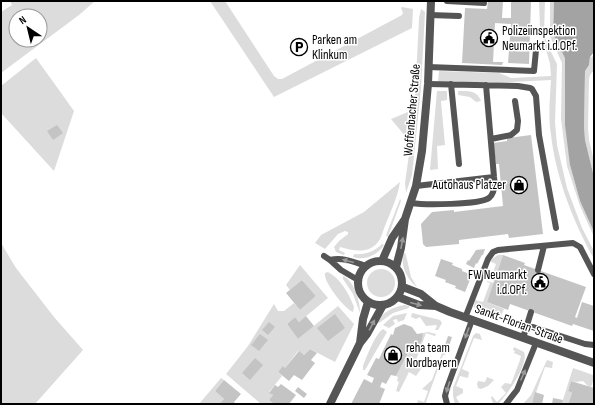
<svg xmlns="http://www.w3.org/2000/svg" width="595" height="405" font-family="'Sofia Sans Condensed',sans-serif">
	<style>
		.green { fill: #dcdcdc; fill-rule: evenodd }
		.water { fill: #a3a3a3 }
		.building { fill: #c4c4c4 }
		.lines { fill: none; stroke-linecap: round; stroke-linejoin: round }
		.service { stroke: #555; stroke-width: 6 }
		.minor { stroke: #555; stroke-width: 8 }
		.tertiary { stroke: #555; stroke-width: 8 }
		.oneway { fill: #999 }
		.labels { text-anchor: middle; dominant-baseline: central; stroke-width: 3; stroke-linejoin: round; paint-order: stroke }
		.poi-label { font-size: 13px; fill: #000; stroke: #fff; text-anchor: start }
		.street-label { font-size: 13px; fill: #000; stroke: #fff }
	</style>
	<rect width="100%" height="100%" fill="#fff"/>
	<path class="green" d="M10,1H95L79,15L1,73V12L12,5ZM16,16H40V40H16Z
		M210,1H225L274,76L278,79H282L402,15L403,13L401,8L402,7L413,9L412,28L274,97Z
		M539,1H545L544,33L547,44L557,64L555,122L557,145L567,188L582,228L594,251V259C573,221 556,178 551,135C548,117 550,98 551,80L511,82H438L439,71L499,73L511,78L551,76L550,64L540,27Z
		M550,1H554L553,34L565,57L570,165L580,201L594,232V237L580,206L567,166L561,119L562,63L550,36Z
		M421,9L424,11L425,12L421,88L412,175L406,193L405,183L414,118L419,18Z
		M594,56V70L590,75L589,79L588,128L589,140L594,161V177L585,140L584,126L585,71L589,65L590,57Z
		M36,58L74,111L54,171L1,113V86Z
		M437,91H447V100L441,101L445,145L437,146L438,169L430,170Z
		M458,91C468,91 477,90 481,101L476,102L470,97L458,95Z
		M408,112L406,137L391,119Z
		M400,182C398,196 392,208 387,221C384,227 383,233 380,239C371,255 354,251 340,247L339,250L345,253L344,255L336,252L334,247L339,241L348,234V232L345,231L338,234L325,249L315,243L321,235L364,212Z
		M400,199L401,201L389,234L387,237L386,235Z
		M1,243L16,268L54,317L83,350L35,404H1Z
		M382,244L384,245C378,255 364,261 353,257L354,254C365,255 374,252 382,244Z
		M404,253H405L406,255L411,277L417,287C408,280 399,265 404,253Z
		M498,255H503L494,281L488,279V278H491L496,264L489,261Z
		M300,265L328,298L299,322L295,317L287,324L298,339L338,306L354,324L335,362L310,349L304,355L298,351L285,368L283,367L278,372L282,376L269,392L273,395L269,400L274,404H261L226,374L248,346L274,304L278,311H284L294,303L300,310L316,296L302,280L290,290L286,285Z
		M367 283a14 14 0 1 1 28 0a14 14 0 1 1-28 0Z
		M328,272C341,279 349,294 354,307L353,312C345,309 323,282 325,273Z
		M343,276C353,279 361,303 360,313L353,294L343,279Z
		M487,281L494,283L487,302L504,309L501,316L503,317L502,320L476,309L474,307L475,300L483,302L490,283L487,282Z
		M405,305L409,306V308L393,313L379,323L377,322C384,311 393,307 405,305Z
		M407,313L404,320L398,322L397,319L393,320L395,324L389,328L383,325L393,316Z
		M412,313L440,320L442,323L438,330H435L437,326L436,325L426,326L420,317L416,319L411,317Z
		M383,329L387,332L365,370H363V366C367,356 375,334 383,329Z
		M428,332L436,334L435,336L426,333L416,360L425,363L416,376L409,372L399,392L396,391L399,382L397,381L398,377L396,376L408,353C418,351 421,342 423,333Z
		M476,333L480,334L482,340L474,338L462,369L469,372L468,378L460,376L456,386L463,389V393L456,397L460,404H455L453,396V388L473,336Z
		M445,345L449,346L445,355H443L426,402L427,404H417L418,400L424,402L428,391L422,389L432,380Z
		M514,347L524,352C529,364 507,395 498,404H493L491,397L492,396L497,402L506,393L501,387L505,383L511,384L520,360L521,356L514,353L515,351L513,350Z
		M547,360L553,362L552,368L545,367L532,404H523L531,395Z
		M573,368L593,375L594,378L591,387L588,386L583,381L576,382L571,381L568,391L572,393L568,404L562,403Z
		M487,377L494,380L488,386L481,389L478,388L477,384L478,381L485,382Z
		M221,378L224,380L215,391L224,399L219,404H199Z"/>
	<path class="water" d="M554,1H594V52L590,57L589,65L585,71L584,126L585,140L594,177V232L580,201L570,165L565,125V58L553,34Z"/>
	<path class="building" d="M488,1H503L502,18H511V1H531L529,64L508,63L511,24L495,23L493,62H503L502,65L462,63L465,8L487,9Z
		M57,125L63,133L53,140L47,131Z
		M531,135L543,234L509,238L508,234L459,240V244L426,247L423,244L421,224L432,212L454,210V212L503,206L499,164H496L493,143L507,141V138Z
		M485,249L483,255H482L477,264L476,263L474,268L466,264L468,260L469,261L476,250Z
		M503,255L525,263L524,265L586,287L575,317L577,318L582,302L594,306V331L573,324L572,326L510,304L508,310L487,302Z
		M441,259L453,263L452,265L462,269V271L472,275L465,292L455,288L456,286L445,282L446,280L435,276Z
		M302,280L316,296L300,310L286,293Z
		M335,314L345,328L328,341L317,328Z
		M306,316L314,326L298,339L287,324L295,317L299,322Z
		M269,322L275,327L268,335L262,330Z
		M404,324L412,327L417,334L423,333L422,340L418,347L412,352L408,353L396,376L391,375L386,384L382,382L380,387L385,389L379,404H351L364,379L372,383L374,378L367,375L376,358L379,359L391,334L393,335L395,328Z
		M260,334L268,340L259,351L251,345Z
		M448,336L452,337L449,346L445,345Z
		M310,349L317,353L311,360L315,363L302,380L294,375L289,381L278,372L283,366L285,368L299,351L304,355Z
		M255,358L263,365L250,380L242,373Z
		M224,380L241,394L234,402L236,404H219L224,399L215,391Z
		M571,381L594,388V404H568L572,393L568,391Z
		M281,384L296,395L289,404H274L269,400L273,395L269,393L275,385L278,387Z
		M298,387L307,394L304,398L295,391Z
		M535,392L544,395L542,404H532Z
		M553,398L563,400L562,404H552Z"/>
	<g class="lines">
		<path class="service" d="M447,1L484,3
			M430,15L459,16
			M428,67L534,71L536,50
			M428,84L518,86L530,88L532,89L536,96L539,135L556,228
			M451,84L459,164
			M491,139L511,135L517,130L518,121L515,101
			M416,186L494,177
			M411,203C424,205 479,205 489,198C495,193 495,185 494,177L486,85
			M324,256L330,260L341,270L358,280
			M330,260C343,257 354,262 366,266
			M538,270L544,246
			M465,318L488,259L493,252L498,250L573,243L580,247L594,274
			M527,325L585,344L594,345
			M523,338L531,312
			M447,404L445,396L447,388L472,320
			M506,404L517,390L536,343"/>
		<path class="minor" d="M360,343L363,319L368,302
			M330,404L360,343L367,334L383,305"/>
		<path class="tertiary" d="M358 283a22 22 0 1 1 44 0a22 22 0 1 1-44 0Z
			M382,261L392,238L405,219
			M396,267L401,248L405,219L416,186L422,151L428,84L431,1
			M403,287L421,294L436,306L450,312L594,363
			M398,297L419,305L436,306"/>
	</g>
	<defs><path id="oneway-solid" d="M-6-.8H1V-3.2L6.5 0L1 3.2V.8H-6Z"/></defs>
	<g class="oneway">
		<use href="#oneway-solid" transform="translate(402 243) rotate(-79)"/>
		<use href="#oneway-solid" transform="translate(348 261) rotate(-165)"/>
		<use href="#oneway-solid" transform="translate(416 304) rotate(15)"/>
		<use href="#oneway-solid" transform="translate(372 325) rotate(-62)"/>
		<use href="#oneway-solid" transform="translate(467 333) rotate(110)"/>
		<use href="#oneway-solid" transform="translate(523 375) rotate(-67)"/>
		<use href="#oneway-solid" transform="translate(448 387) rotate(107)"/>
	</g>
	<defs>
		<g id="civic-ring" transform="scale(0.9)"><circle r="9.5" fill="#fff" stroke="#000" stroke-width="1.5"/><path d="M-.6-6.5H3V-4.5H.6V-3L4-1V1h2V6H-6V1h2V-1L-.6-3ZM-1.2 2.5V6h2.4V2.5Z" fill="#000"/></g>
		<g id="parking-ring" transform="scale(0.9)"><circle r="9.5" fill="#fff" stroke="#000" stroke-width="1.5"/><path d="M-3.5-5.5H1a3.5 3.5 0 0 1 0 7H-1V5.5H-3.5ZM-1-3.4V-.6H.8a1.4 1.4 0 0 0 0-2.8Z" fill="#000"/></g>
		<g id="shop-ring" transform="scale(0.9)"><circle r="9.5" fill="#fff" stroke="#000" stroke-width="1.5"/><path d="M-5-2.5h2.3a2.7 3.5 0 0 1 5.4 0H5L5.5 6h-11ZM-1.5-2.5h3a1.5 2.3 0 0 0-3 0Z" fill="#000"/></g>
	</defs>
	<g fill-rule="evenodd">
		<use href="#civic-ring" x="489" y="38"/>
		<use href="#parking-ring" x="299" y="47"/>
		<use href="#shop-ring" x="519" y="185"/>
		<use href="#civic-ring" x="540" y="282"/>
		<use href="#shop-ring" x="393" y="355"/>
	</g>
	<g class="labels">
		<g class="poi-label">
			<text x="502" y="31">Polizeiinspektion<tspan x="502" dy="15">Neumarkt i.d.OPf.</tspan></text>
			<text x="312" y="40">Parken am<tspan x="312" dy="15">Klinkum</tspan></text>
			<text x="506" y="185" text-anchor="end">Autohaus Platzer</text>
			<text x="527" y="275" text-anchor="end">FW Neumarkt<tspan x="527" dy="15">i.d.OPf.</tspan></text>
			<text x="406" y="348">reha team<tspan x="406" dy="15">Nordbayern</tspan></text>
		</g>
		<g class="street-label">
			<text transform="translate(412 110) rotate(-85)">Woffenbacher Straße</text>
			<text transform="translate(519 324) rotate(20)">Sankt-Florian-Straße</text>
		</g>
	</g>
	<rect width="595" height="405" fill="none" stroke="#000000" stroke-width="4"/>
	<g transform="translate(28 28) rotate(325)"><circle r="19" fill="#ffffff" stroke="#999999"/>
	<path d="M0-3L7 15L0 10L-7 15Z" fill="#000000"/>
	<text y="-6" font-size="11" font-weight="bold" text-anchor="middle" fill="#000000">N</text>
	</g>
</svg>
